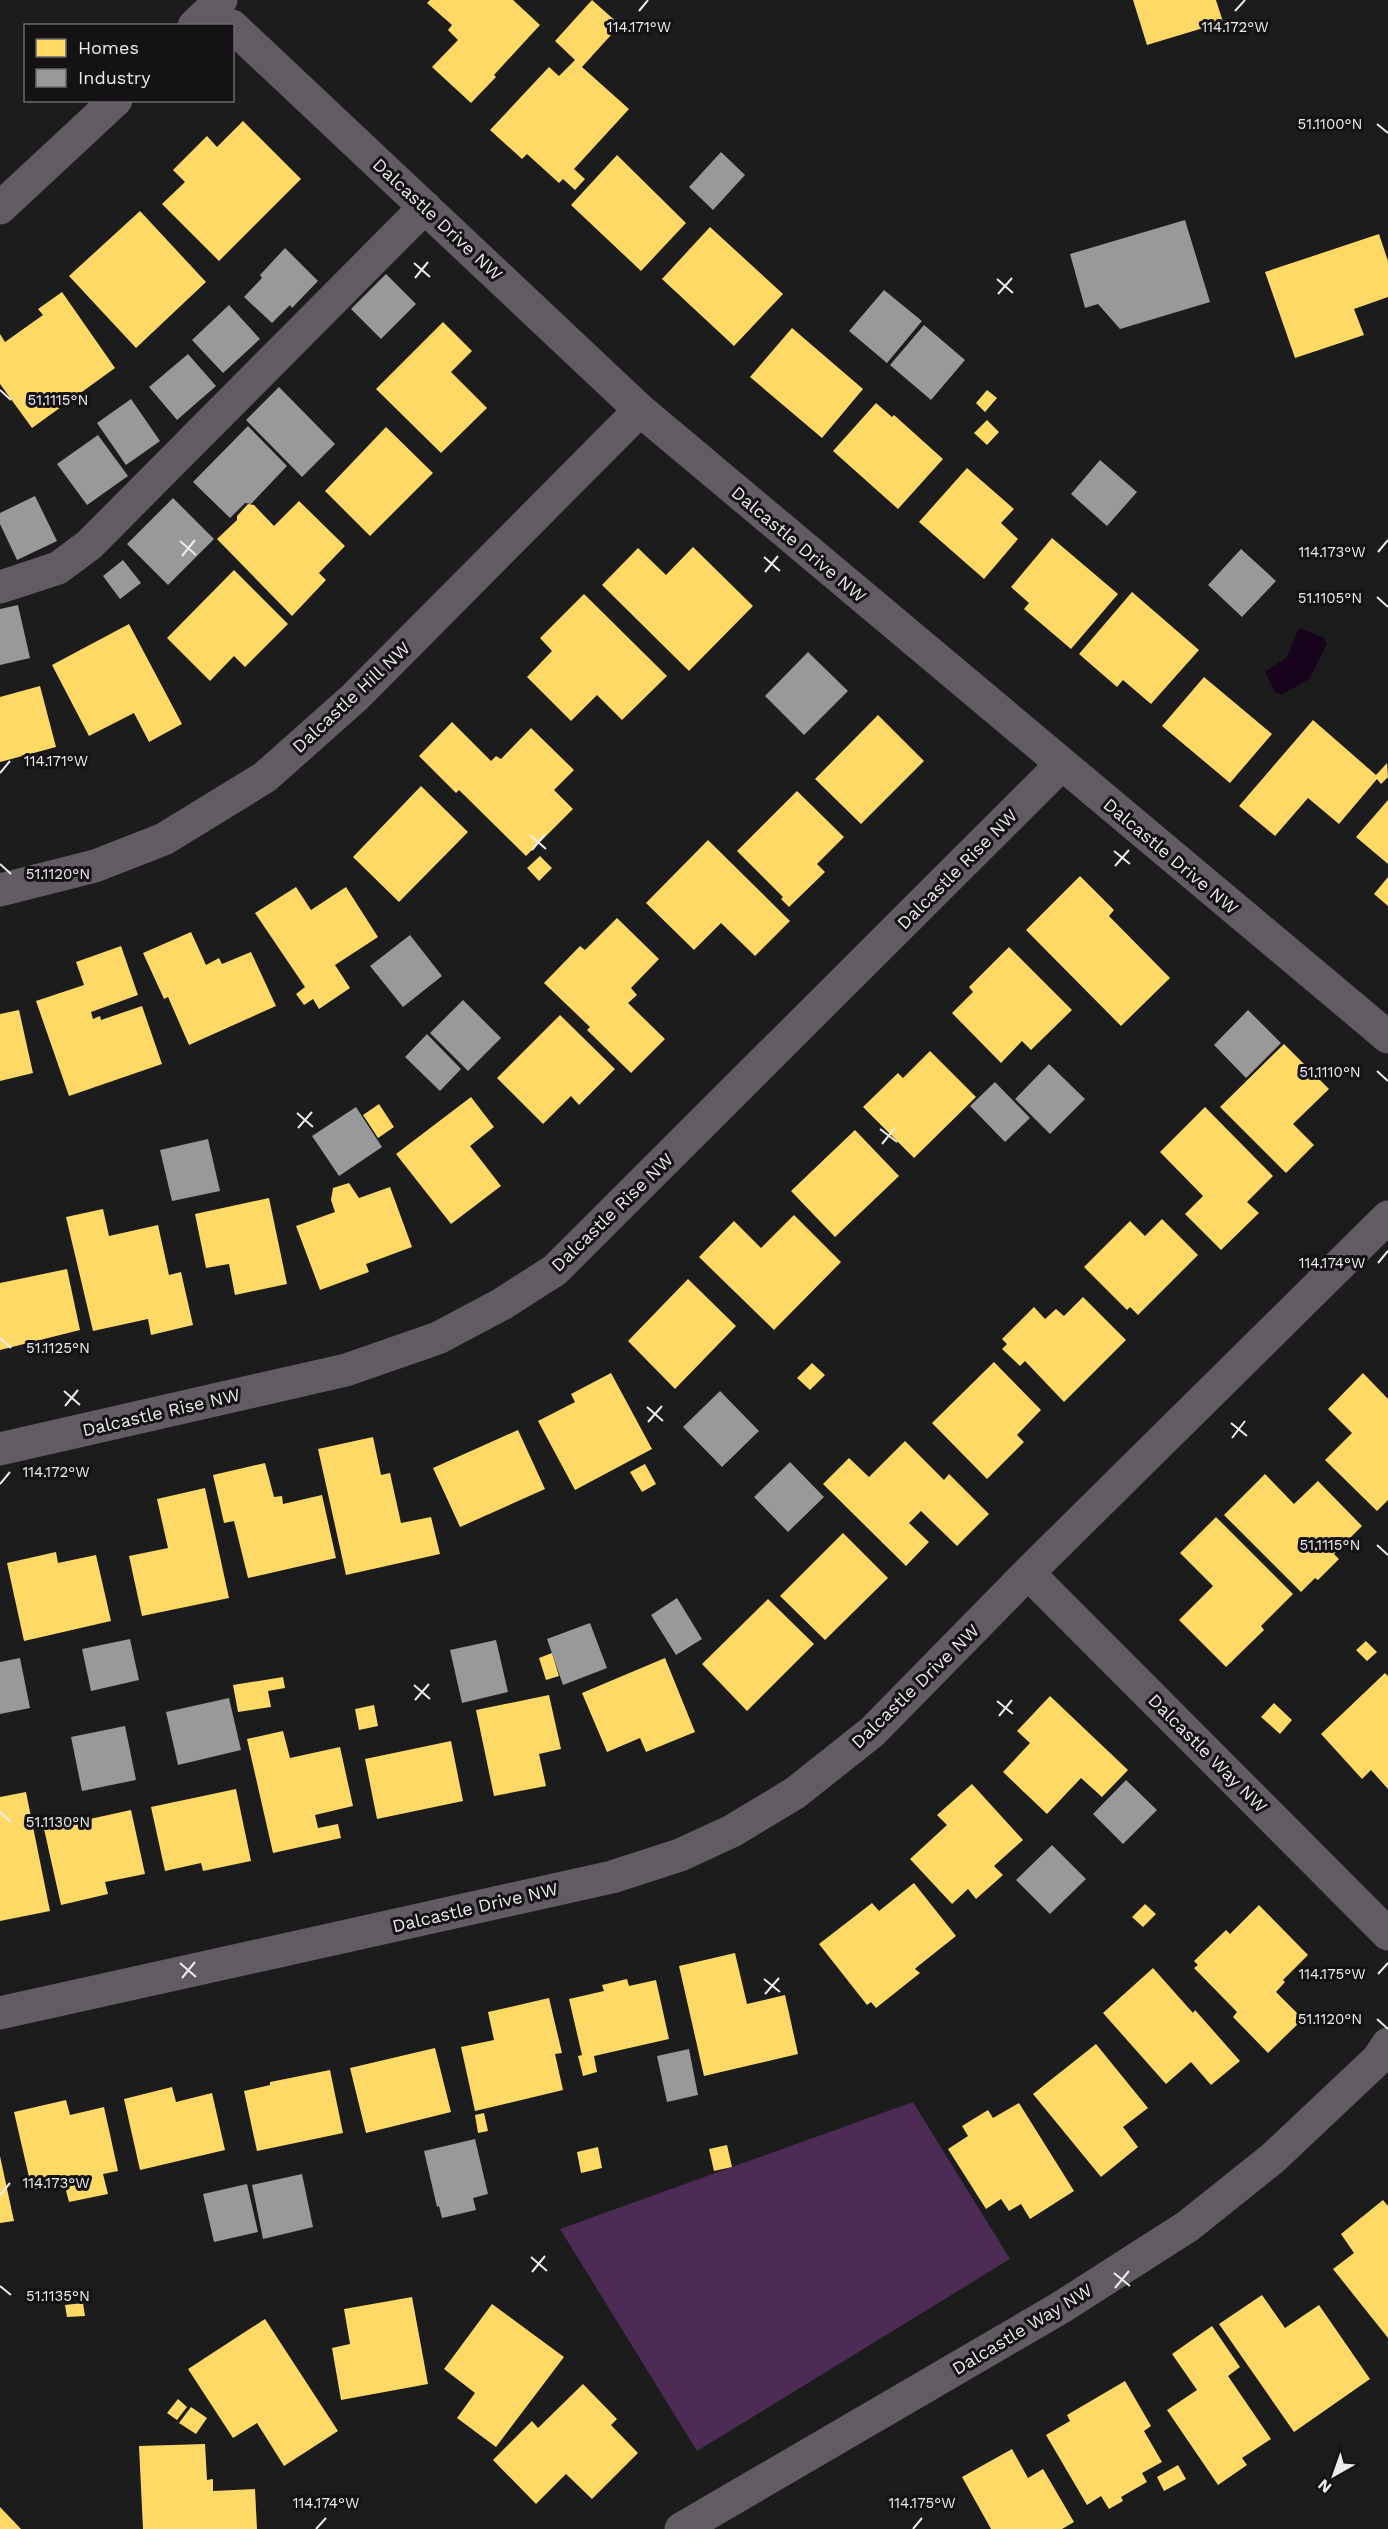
<svg xmlns="http://www.w3.org/2000/svg" width="1388" height="2529" font-family="'Work Sans',sans-serif">
	<style>
		.green { fill: #4c2c54 }
		.water { fill: #17031c }
		.homes { fill: #ffd966 }
		.industry { fill: #999 }
		.lines { fill: none; stroke-linecap: round; stroke-linejoin: round }
		.minor { stroke: #625b64; stroke-width: 33 }
		.ticks { fill: none; stroke: #ecebec; stroke-width: 2 }
		.labels { text-anchor: middle; dominant-baseline: central; stroke-width: 6; stroke-linejoin: round; paint-order: stroke }
		.street-label { font-size: 18px; fill: #ecebec; stroke: #141214 }
		.ticks-label { font-size: 15px; text-anchor: middle; fill: #ecebec; stroke: #141214; stroke-width: 6; stroke-linejoin: round; paint-order: stroke }
	</style>
	<rect width="100%" height="100%" fill="#1c1c1c"/>
	<path class="green" d="M913,2102L1010,2259L697,2451L560,2229Z"/>
	<path class="water" d="M1299,628L1324,638L1327,644L1309,679L1281,695L1275,692L1265,672L1287,657Z"/>
	<path class="homes" d="M430,0H513L540,25L494,75L496,77L471,103L432,67L458,40L448,30L452,25L427,3Z
		M592,0L620,25L582,67L629,109L574,169L585,179L575,190L563,179L559,183L527,154L522,159L490,130L549,67L559,76L575,60L555,41Z
		M1133,0H1216L1223,22L1147,45Z
		M243,121L301,179L219,261L162,204L185,182L173,170L207,136L217,147Z
		M617,155L686,223L641,271L571,205Z
		M140,211L206,282L136,348L69,276Z
		M710,227L783,294L734,346L662,279Z
		M1379,234L1388,261V297L1354,309L1364,335L1295,358L1265,272Z
		M62,292L115,368L32,428L0,384V334L5,342L43,315L38,309Z
		M443,322L472,351L451,372L487,408L441,453L376,389Z
		M792,328L863,389L822,438L750,377Z
		M987,390L997,398L985,412L976,403Z
		M876,403L892,417L894,415L943,459L898,509L833,451Z
		M987,420L999,432L987,445L974,433Z
		M386,427L433,473L370,536L325,491Z
		M967,468L1014,509L1001,523L1018,539L984,579L919,522Z
		M299,501L345,546L319,573L326,580L292,616L217,539L237,520V516L248,504L254,505L274,526Z
		M1052,538L1118,594L1071,649L1024,609L1029,603L1011,587Z
		M693,547L753,606L689,671L602,585L638,548L666,575Z
		M234,570L288,624L245,667L234,656L210,681L167,638Z
		M1132,592L1199,650L1151,704L1123,680L1117,687L1079,654Z
		M584,594L667,676L622,720L597,695L571,721L527,677L552,651L540,638Z
		M129,624L182,724L149,742L134,713L89,736L52,665Z
		M1204,677L1272,734L1230,783L1162,726Z
		M40,686L56,747L0,762V697Z
		M878,715L924,761L861,824L815,779Z
		M1313,720L1376,775L1387,763L1388,777L1381,784L1377,779L1339,824L1308,798L1275,836L1239,806Z
		M452,722L491,761L496,756L501,759L531,728L574,770L554,790L573,809L526,856L459,790L456,793L419,756Z
		M421,786L468,832L399,902L353,857Z
		M797,791L844,837L817,864L825,872L789,907L781,899L783,897L737,851Z
		M1388,800V864L1356,837Z
		M708,840L790,921L755,956L721,923L694,950L646,903Z
		M540,856L552,868L539,881L527,868Z
		M1080,876L1114,910L1109,916L1170,978L1121,1026L1026,930Z
		M1388,877V906L1374,894Z
		M296,887L311,910L346,887L378,937L335,965L350,988L319,1009L313,999L304,1005L296,994L305,987L255,913Z
		M617,918L659,959L631,988L637,995L628,1003L665,1039L631,1073L587,1030L590,1027L544,983L580,946L585,950Z
		M191,932L206,965L219,958L222,964L251,952L276,1006L189,1045L168,997L164,999L143,953Z
		M121,946L138,995L91,1012L93,1019L100,1016L101,1020L142,1006L162,1064L69,1096L36,1001L84,985L76,962Z
		M1009,947L1072,1010L1031,1050L1022,1041L1001,1063L952,1013L973,992L969,987Z
		M19,1010L33,1073L0,1081V1014Z
		M560,1015L615,1069L579,1105L571,1096L543,1124L497,1078Z
		M1284,1044L1329,1089L1293,1124L1314,1145L1286,1173L1220,1107Z
		M930,1051L976,1097L914,1158L863,1107L898,1073L903,1078Z
		M471,1097L494,1127L470,1146L501,1186L451,1224L396,1154Z
		M379,1104L394,1127L378,1138L363,1115Z
		M1205,1107L1273,1176L1247,1202L1259,1213L1221,1250L1185,1214L1203,1196L1160,1152Z
		M855,1130L899,1176L835,1237L791,1191Z
		M349,1183L359,1198L390,1187L412,1247L366,1264L369,1272L320,1290L296,1226L335,1212L331,1200L333,1188Z
		M269,1198L287,1284L235,1295L229,1264L206,1268L195,1214Z
		M103,1209L109,1236L158,1225L169,1275L181,1272L193,1325L151,1335L148,1319L93,1331L66,1217Z
		M794,1215L841,1262L774,1330L699,1257L734,1221L761,1248Z
		M1162,1219L1198,1255L1138,1315L1130,1307L1127,1310L1084,1267L1130,1221L1145,1236Z
		M67,1269L80,1330L0,1350V1283Z
		M688,1279L736,1326L675,1389L628,1341Z
		M1083,1297L1126,1340L1064,1402L1025,1361L1020,1366L1002,1349L1007,1344L1002,1339L1034,1307L1045,1319L1056,1309L1064,1316Z
		M994,1362L1041,1410L1017,1435L1024,1442L987,1479L932,1423Z
		M812,1363L825,1375L810,1390L797,1378Z
		M611,1373L652,1449L575,1490L538,1421L575,1402L571,1394Z
		M1363,1373L1388,1399V1500L1377,1511L1325,1460L1352,1433L1328,1409Z
		M518,1430L545,1489L460,1527L433,1468Z
		M373,1437L381,1475L390,1473L401,1523L431,1517L440,1554L346,1575L318,1449Z
		M905,1441L944,1480L949,1474L989,1514L957,1546L921,1511L909,1523L929,1542L906,1566L823,1484L849,1458L869,1477Z
		M265,1463L274,1497L282,1496L283,1504L322,1495L336,1558L248,1578L234,1521L224,1523L213,1475Z
		M645,1464L656,1484L642,1492L630,1472Z
		M1265,1474L1294,1504L1318,1481L1362,1526L1334,1554L1339,1559L1318,1580L1315,1578L1301,1592L1224,1515Z
		M205,1488L229,1598L142,1616L129,1556L168,1548L157,1499Z
		M1216,1517L1293,1594L1261,1626L1264,1630L1226,1667L1179,1620L1213,1586L1180,1553Z
		M843,1533L888,1578L825,1640L780,1596Z
		M56,1552L58,1563L96,1555L111,1621L24,1641L7,1563Z
		M768,1599L814,1644L747,1711L702,1664Z
		M1366,1641L1377,1652L1367,1661L1356,1650Z
		M552,1653L559,1676L546,1680L539,1658Z
		M665,1658L695,1732L646,1752L640,1738L607,1752L582,1693Z
		M1385,1673L1388,1676V1789L1371,1770L1362,1779L1321,1734Z
		M283,1677L285,1688L268,1691L271,1707L238,1712L233,1685Z
		M549,1695L561,1749L539,1754L546,1786L494,1796L476,1710Z
		M1050,1696L1128,1770L1102,1797L1081,1778L1047,1814L1003,1772L1030,1743L1017,1731Z
		M1274,1703L1292,1720L1280,1734L1261,1717Z
		M374,1705L378,1726L359,1730L355,1709Z
		M283,1731L290,1758L340,1747L353,1806L315,1815L318,1828L338,1824L341,1838L273,1853L247,1739Z
		M451,1741L463,1801L377,1819L365,1759Z
		M972,1784L1023,1840L994,1866L1003,1875L976,1899L968,1889L952,1904L910,1859L947,1825L937,1815Z
		M236,1789L251,1861L203,1871L201,1863L165,1871L151,1807Z
		M26,1792L50,1911L0,1921V1797Z
		M131,1810L145,1874L105,1882L108,1894L61,1905L44,1829Z
		M914,1883L956,1936L917,1967L915,1969L920,1973L876,2008L871,2002L867,2005L819,1944L872,1903L879,1911Z
		M1145,1904L1156,1914L1143,1927L1132,1917Z
		M1259,1905L1308,1955L1283,1980L1285,1982L1276,1992L1303,2019L1268,2053L1233,2017L1237,2012L1194,1968L1198,1965L1194,1961L1226,1930L1230,1934Z
		M735,1953L747,2004L785,1995L798,2054L704,2076L679,1966Z
		M1153,1968L1193,2013L1195,2010L1240,2061L1211,2085L1191,2062L1166,2084L1103,2013Z
		M627,1979L629,1986L656,1980L669,2039L594,2056L597,2072L583,2076L578,2056L582,2055L569,1999L604,1991L602,1985Z
		M549,1998L562,2053L555,2054L563,2090L475,2111L461,2047L494,2040L488,2012Z
		M1096,2044L1148,2108L1123,2127L1138,2147L1101,2177L1033,2094Z
		M435,2048L451,2112L366,2133L350,2068Z
		M330,2070L343,2133L257,2151L244,2091L270,2085V2082Z
		M172,2087L176,2102L212,2093L225,2150L140,2170L124,2099Z
		M66,2100L70,2115L104,2107L118,2171L103,2174L108,2194L69,2202L64,2183L32,2190L14,2112Z
		M1019,2103L1074,2191L1030,2219L1021,2204L1009,2211L1001,2199L986,2209L948,2149L968,2136L962,2126L988,2110L993,2118Z
		M484,2113L488,2131L478,2133L475,2115Z
		M727,2145L732,2167L714,2171L709,2149Z
		M598,2147L602,2168L581,2173L577,2152Z
		M0,2156L14,2221L0,2223Z
		M1383,2200L1388,2206V2338L1333,2269L1354,2253L1341,2234Z
		M1262,2295L1285,2328L1319,2305L1370,2379L1294,2432L1219,2324Z
		M412,2297L428,2384L341,2400L332,2348L350,2344L344,2309Z
		M83,2303L85,2316L67,2317L65,2305Z
		M492,2304L564,2357L496,2447L457,2418L475,2393L444,2369Z
		M265,2319L338,2431L284,2466L257,2423L233,2438L188,2369Z
		M1212,2326L1240,2367L1228,2376L1271,2439L1242,2458L1247,2465L1218,2485L1167,2410L1197,2390L1172,2354Z
		M1125,2381L1151,2426L1144,2431L1162,2462L1142,2473L1147,2482L1121,2497L1123,2501L1109,2509L1101,2496L1087,2505L1046,2435L1070,2421L1067,2415Z
		M583,2384L617,2419L611,2425L638,2453L592,2499L566,2474L536,2504L493,2460L532,2421L538,2428Z
		M178,2399L187,2407L177,2420L167,2413Z
		M191,2407L207,2418L196,2434L179,2423Z
		M205,2444L207,2480L213,2479V2491L255,2489L257,2529H143L139,2446Z
		M1012,2449L1028,2478L1043,2469L1074,2522L1062,2529H991L962,2477Z
		M1178,2465L1186,2479L1164,2491L1157,2477Z
		M0,2507L21,2529H0Z"/>
	<path class="industry" d="M721,152L745,175L713,210L689,187Z
		M1185,220L1210,302L1120,329L1098,304L1085,308L1070,254Z
		M285,248L318,281L292,308L290,305L272,323L244,297L262,278L260,275Z
		M386,274L416,304L381,339L351,309Z
		M884,290L922,321L887,363L849,331Z
		M229,305L260,339L223,373L192,340Z
		M924,325L965,360L931,400L890,365Z
		M188,354L216,386L177,420L149,387Z
		M279,387L335,444L302,477L246,420Z
		M131,399L160,441L126,465L97,423Z
		M248,426L287,466L251,504L245,503L230,518L193,482Z
		M98,435L128,476L87,505L57,464Z
		M1100,460L1137,492L1107,526L1071,494Z
		M35,496L57,541L17,560L0,524V513Z
		M173,498L214,539L168,585L127,544Z
		M1241,549L1276,581L1242,617L1208,585Z
		M123,560L141,583L120,599L103,576Z
		M18,605L30,658L0,665V609Z
		M808,652L848,691L804,735L765,696Z
		M410,935L442,976L403,1007L370,966Z
		M463,1000L501,1038L468,1071L430,1033Z
		M1248,1010L1281,1043L1246,1078L1214,1045Z
		M427,1034L461,1069L440,1091L405,1057Z
		M1049,1064L1085,1099L1050,1134L1015,1099Z
		M995,1082L1030,1118L1005,1142L970,1106Z
		M356,1107L382,1147L339,1176L312,1136Z
		M208,1139L220,1191L172,1201L160,1150Z
		M720,1391L759,1431L722,1467L683,1427Z
		M790,1462L824,1497L788,1532L754,1497Z
		M677,1598L702,1639L676,1655L651,1615Z
		M590,1623L607,1668L563,1685L547,1639Z
		M130,1639L139,1680L91,1691L82,1649Z
		M496,1640L508,1692L462,1703L450,1650Z
		M20,1658L30,1708L0,1714V1662Z
		M229,1698L241,1750L178,1765L166,1712Z
		M125,1726L136,1780L82,1791L71,1737Z
		M1126,1780L1157,1810L1123,1844L1093,1814Z
		M1052,1845L1086,1879L1050,1914L1016,1880Z
		M689,2049L698,2095L667,2102L657,2056Z
		M475,2139L488,2194L473,2198L476,2210L442,2218L439,2206L437,2207L424,2151Z
		M302,2174L313,2227L263,2239L252,2185Z
		M247,2184L258,2232L214,2242L203,2194Z"/>
	<g class="lines">
		<path class="minor" d="M194,26L221,0
			M232,26L640,410L1388,1037
			M0,208L116,100
			M0,587L58,568L89,545L425,207
			M0,890L95,866L164,839L265,777L355,697L640,410
			M0,1449L346,1370L438,1338L502,1304L555,1270L1061,765
			M1028,1573L1388,1934
			M0,2013L612,1877L680,1855L732,1831L795,1793L872,1732L1028,1573L1388,1217
			M681,2529L1060,2308L1188,2226L1273,2158L1378,2059L1388,2044"/>
	</g>
	<path class="ticks" d="M639,11L648,0M1235,11L1245,0M1377,124L1388,133M414,263L430,277M415,278L428,262M997,279L1013,293M998,294L1012,278M0,390L11,400M180,541L196,555M1378,552L1388,540M182,556L195,540M764,557L780,571M765,572L778,556M1377,597L1388,607M0,773L10,761M530,835L546,849M532,850L545,834M1114,851L1130,864M0,864L11,874M1115,866L1129,850M1377,1071L1388,1081M297,1113L313,1127M298,1128L312,1112M880,1129L897,1142M882,1144L895,1128M1378,1263L1388,1251M0,1338L11,1348M64,1391L80,1405M65,1406L78,1390M647,1407L663,1421M648,1422L662,1406M1231,1423L1247,1436M1232,1438L1245,1421M0,1484L10,1472M1377,1545L1388,1555M414,1685L430,1699M415,1700L429,1684M997,1701L1013,1714M999,1716L1012,1700M0,1812L11,1822M180,1963L196,1977M1378,1974L1388,1963M182,1978L195,1962M764,1979L780,1992M765,1994L779,1978M1377,2019L1388,2029M0,2195L10,2183M531,2257L547,2271M532,2272L545,2256M1114,2273L1130,2286M0,2286L11,2295M1115,2288L1129,2271M316,2529L326,2518M913,2529L922,2518"/>
	<g class="labels">
		<g class="street-label">
			<text transform="translate(438 219) rotate(43)">Dalcastle Drive NW</text>
			<text transform="translate(799 544) rotate(40)">Dalcastle Drive NW</text>
			<text transform="translate(351 697) rotate(-43)">Dalcastle Hill NW</text>
			<text transform="translate(1171 856) rotate(40)">Dalcastle Drive NW</text>
			<text transform="translate(957 869) rotate(-45)">Dalcastle Rise NW</text>
			<text transform="translate(612 1212) rotate(-44)">Dalcastle Rise NW</text>
			<text transform="translate(161 1412) rotate(-13)">Dalcastle Rise NW</text>
			<text transform="translate(915 1686) rotate(-44)">Dalcastle Drive NW</text>
			<text transform="translate(1208 1753) rotate(45)">Dalcastle Way NW</text>
			<text transform="translate(475 1907) rotate(-13)">Dalcastle Drive NW</text>
			<text transform="translate(1022 2329) rotate(-31)">Dalcastle Way NW</text>
		</g>
	</g>
	<g class="ticks-label">
		<text x="639" y="32">114.171°W</text>
		<text x="1235" y="32">114.172°W</text>
		<text x="1330" y="129">51.1100°N</text>
		<text x="58" y="405">51.1115°N</text>
		<text x="1332" y="557">114.173°W</text>
		<text x="1330" y="603">51.1105°N</text>
		<text x="56" y="766">114.171°W</text>
		<text x="58" y="879">51.1120°N</text>
		<text x="1330" y="1077">51.1110°N</text>
		<text x="1332" y="1268">114.174°W</text>
		<text x="58" y="1353">51.1125°N</text>
		<text x="56" y="1477">114.172°W</text>
		<text x="1330" y="1550">51.1115°N</text>
		<text x="58" y="1827">51.1130°N</text>
		<text x="1332" y="1979">114.175°W</text>
		<text x="1330" y="2024">51.1120°N</text>
		<text x="56" y="2188">114.173°W</text>
		<text x="58" y="2301">51.1135°N</text>
		<text x="326" y="2508">114.174°W</text>
		<text x="922" y="2508">114.175°W</text>
	</g>
	<rect x="24" y="24" width="210" height="78" fill="#141214" stroke="#6a696a" stroke-width="1.5"/>
	<rect x="36" y="39" width="30" height="18" fill="#ffd966" stroke="#6a696a" stroke-width="1.5"/>
	<text x="78" y="54" font-size="18" fill="#ecebec">Homes</text>
	<rect x="36" y="69" width="30" height="18" fill="#999999" stroke="#6a696a" stroke-width="1.5"/>
	<text x="78" y="84" font-size="18" fill="#ecebec">Industry</text>
	<g transform="translate(1334 2475) rotate(220)" stroke="#141214" stroke-width="4.5" paint-order="stroke">
	<path d="M0-4.5L10 22L0 15L-10 22Z" fill="#ecebec"/>
	<text y="-9" font-size="16" font-weight="bold" text-anchor="middle" fill="#ecebec">N</text>
	</g>
</svg>
